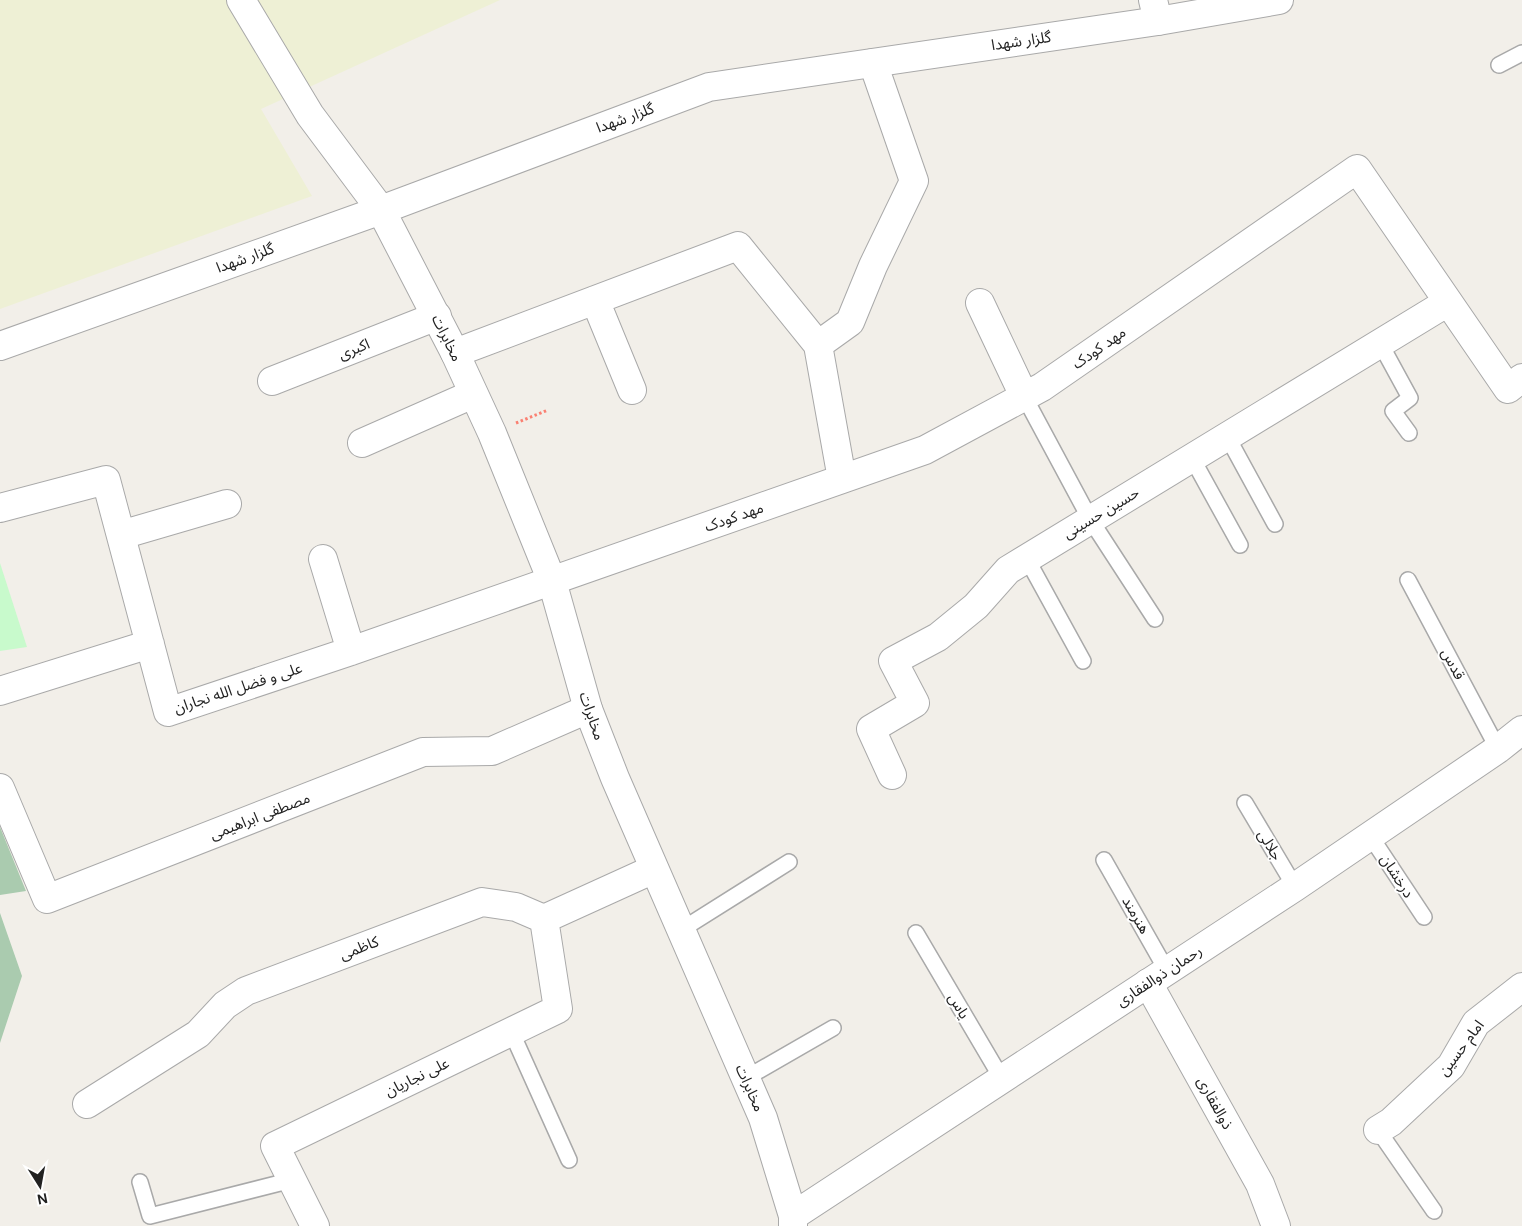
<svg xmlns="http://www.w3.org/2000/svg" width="1522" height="1226" font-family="'DM Sans','Noto Sans Arabic',sans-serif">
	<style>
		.farmland { fill: #eef0d5 }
		.cemetery { fill: #aacbaf }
		.park { fill: #c8facc }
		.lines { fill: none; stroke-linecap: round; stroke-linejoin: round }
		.service-casing { stroke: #a9a9a9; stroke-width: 18 }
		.minor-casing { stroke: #a9a9a9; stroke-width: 30 }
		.tertiary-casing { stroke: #a9a9a9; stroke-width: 30 }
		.path { stroke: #fa8072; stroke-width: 3; stroke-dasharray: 2.5 2.5; stroke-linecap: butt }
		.service { stroke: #fff; stroke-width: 15 }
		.minor { stroke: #fff; stroke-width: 28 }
		.tertiary { stroke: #fff; stroke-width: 28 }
		.labels { text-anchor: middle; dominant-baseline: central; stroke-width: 4; stroke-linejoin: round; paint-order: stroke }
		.street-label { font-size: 15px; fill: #222; stroke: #fff }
	</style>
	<rect width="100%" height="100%" fill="#f2efe9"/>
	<path class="farmland" d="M0,0H500L261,109L312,196L0,309Z"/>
	<path class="cemetery" d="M0,827L26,891L0,895Z
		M0,913L22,976L0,1043Z"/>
	<path class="park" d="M0,563L27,647L0,651Z"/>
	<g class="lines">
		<g class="service-casing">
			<path id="service" d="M1499,65L1522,53
				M1380,343L1410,398L1393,411L1409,433
				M1024,396L1090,519L1155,619
				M1227,436L1275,524
				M1192,458L1240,545
				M1027,559L1083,661
				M1408,580L1498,749
				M1245,803L1295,887
				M1369,834L1424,917
				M1104,860L1167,971
				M681,930L789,862
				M916,933L1002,1079
				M511,1031L569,1160
				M746,1078L833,1028
				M1378,1130L1434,1211
				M140,1182L150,1216L292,1180"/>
		</g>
		<g class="minor-casing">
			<path id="minor" d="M241,0L310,115L381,210
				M1153,0L1158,21
				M595,300L632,390
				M980,303L1024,396
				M455,353L738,246L818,345
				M272,381L437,316
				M362,443L473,394
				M842,479L818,345L850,322L873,266L914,181L873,63
				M0,508L106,480L168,712L351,651L925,450L1042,387L1357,169L1508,389L1522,378
				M121,535L227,504
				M323,559L351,651
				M0,691L150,644
				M892,775L871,729L915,703L893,661L938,637L976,606L1008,570L1448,302
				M0,788L47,899L423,752L492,751L588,709
				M1148,983L1260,1184L1276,1226
				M87,1104L198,1034L225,1005L246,991L482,902L516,907L544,919L654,869
				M1378,1130L1391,1122L1451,1066L1476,1023L1522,987
				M315,1226L275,1146L558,1009L544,919"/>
		</g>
		<g class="tertiary-casing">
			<path id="tertiary" d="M381,210L455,353L492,433L552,581L588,709L615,778L763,1118L793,1216V1226
				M0,346L381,210L709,87L1158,21L1279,0
				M793,1216L1295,887L1498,749L1522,730"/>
		</g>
		<path class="path" d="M516,423L548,410"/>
		<use href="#service" class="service"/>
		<use href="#minor" class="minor"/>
		<use href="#tertiary" class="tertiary"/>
	</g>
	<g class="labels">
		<g class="street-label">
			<text transform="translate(1021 41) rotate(-8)">گلزار شهدا</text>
			<text transform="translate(625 118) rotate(-20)">گلزار شهدا</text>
			<text transform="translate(245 258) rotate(-20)">گلزار شهدا</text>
			<text transform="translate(447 338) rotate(64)">مخابرات</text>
			<text transform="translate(1099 348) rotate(-35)">مهد کودک</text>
			<text transform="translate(354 349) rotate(-22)">اکبری</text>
			<text transform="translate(1101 513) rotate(-31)">حسین حسینی</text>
			<text transform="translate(734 517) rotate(-19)">مهد کودک</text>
			<text transform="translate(1453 664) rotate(62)">قدس</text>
			<text transform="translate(238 688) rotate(-18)">علی و فضل الله نجاران</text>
			<text transform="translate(592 716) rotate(71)">مخابرات</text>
			<text transform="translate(260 816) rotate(-21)">مصطفی ابراهیمی</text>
			<text transform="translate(1270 845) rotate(59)">جلالی</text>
			<text transform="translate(1397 876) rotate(57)">درخشان</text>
			<text transform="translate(1136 915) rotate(60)">هنرمند</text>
			<text transform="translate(359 948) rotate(-21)">کاظمی</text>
			<text transform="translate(1159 976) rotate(-33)">رحمان ذوالفقاری</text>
			<text transform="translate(959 1006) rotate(59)">یاس</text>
			<text transform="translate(1461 1048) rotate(-53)">امام حسین</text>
			<text transform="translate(417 1077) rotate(-26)">علی نجاریان</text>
			<text transform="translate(750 1088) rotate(66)">مخابرات</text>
			<text transform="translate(1215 1103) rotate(61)">ذوالفقاری</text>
		</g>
	</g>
	<g transform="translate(40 1186) rotate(169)" stroke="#ffffff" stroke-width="4" paint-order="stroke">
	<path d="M0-4L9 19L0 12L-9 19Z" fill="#222222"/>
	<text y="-8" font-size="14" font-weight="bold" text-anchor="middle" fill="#222222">N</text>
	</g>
</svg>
